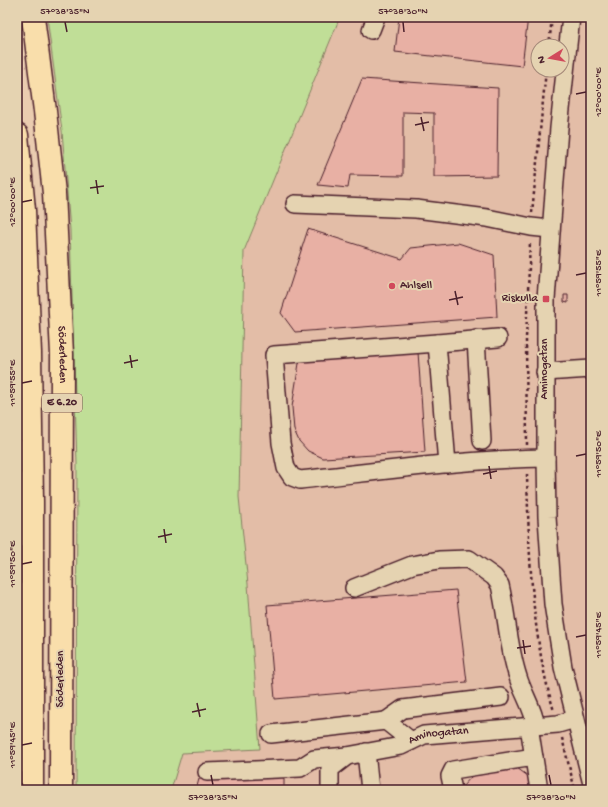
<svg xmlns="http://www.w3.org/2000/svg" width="608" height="807" font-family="'Gochi Hand',sans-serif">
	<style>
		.built { fill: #e3bda7; fill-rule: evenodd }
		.green { fill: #c0de97; stroke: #857e61 }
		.building { fill: #e8b0a4; stroke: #4a1f2b }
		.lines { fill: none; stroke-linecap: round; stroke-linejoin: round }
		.minor-casing { stroke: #4a1f2b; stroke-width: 20 }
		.highway-casing { stroke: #4a1f2b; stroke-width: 25 }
		.path { stroke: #4a1f2b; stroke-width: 2.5; stroke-dasharray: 3 3; stroke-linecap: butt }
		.minor { stroke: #e5d3b1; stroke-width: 17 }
		.highway { stroke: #f9deab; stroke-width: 22 }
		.ticks { fill: none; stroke: #4a1f2b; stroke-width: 1.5 }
		.poi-dot { fill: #d1495b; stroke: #e5d3b1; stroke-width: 1.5 }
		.labels { text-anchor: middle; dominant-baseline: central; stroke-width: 4; stroke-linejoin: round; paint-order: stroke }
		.shield { fill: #e5d3b1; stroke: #785553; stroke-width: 1 }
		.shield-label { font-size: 11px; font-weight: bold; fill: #4a1f2b }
		.poi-label { font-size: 12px; fill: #4a1f2b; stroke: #e5d3b1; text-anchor: start }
		.street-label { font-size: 12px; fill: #4a1f2b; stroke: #e5d3b1 }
		.neatline { fill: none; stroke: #4a1f2b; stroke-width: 1.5 }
		.ticks-label { font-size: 10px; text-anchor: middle; fill: #4a1f2b }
	</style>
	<rect width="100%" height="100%" fill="#eaccb0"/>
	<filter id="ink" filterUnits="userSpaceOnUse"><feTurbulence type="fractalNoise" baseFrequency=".025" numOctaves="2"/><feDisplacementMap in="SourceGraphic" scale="8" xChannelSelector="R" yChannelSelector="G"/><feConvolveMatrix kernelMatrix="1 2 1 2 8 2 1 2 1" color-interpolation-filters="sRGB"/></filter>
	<g filter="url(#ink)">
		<path class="built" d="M340,17H591V790H171L182,753L260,748L248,584L239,497L244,251ZM538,46H562V70H538Z"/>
		<path class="green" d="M47,17H340L244,251L239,497L248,584L260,749L182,753L171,790H76L77,464L70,230L62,131Z"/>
		<path class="building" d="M399,17H528L522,66L395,52Z
			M362,79L498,88L497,176L434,177V113L403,112V176L350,175L348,188L318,185Z
			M308,229L402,259L411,248L458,243L494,255L497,317L295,332L281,313Z
			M564,295H568V303L564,302Z
			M418,352L425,452L323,458L308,451L299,441L294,430L292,407L300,357Z
			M456,590L467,682L275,699L267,605Z
			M517,768L532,779L534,790H462V787L472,776L486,774V772L503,769L504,771Z
			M284,777V790H196L199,779Z"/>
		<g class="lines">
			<g class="minor-casing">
				<g id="minor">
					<path d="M571,17L559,128L546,299V458L547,517L553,604L563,667L591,780"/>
					<path d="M371,30L376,17"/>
					<path d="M295,204L416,209L487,218L531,227L550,229"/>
					<path d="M476,339L482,441"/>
					<path d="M437,343L498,338"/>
					<path d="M545,372L591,369"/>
					<path d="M447,464L437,343L274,355L281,443L286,468L292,477L300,480C382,471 464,459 546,458"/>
					<path d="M354,588L412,565L439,560L469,559L494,577L500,585C507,615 508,647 518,677C523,694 533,707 536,726"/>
					<path d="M386,721L403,709L501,697"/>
					<path d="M529,726L539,790"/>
					<path d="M271,734L386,721L411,741"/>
					<path d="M366,752L370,790"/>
					<path d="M207,772L300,768L314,759L347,756"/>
					<path id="s1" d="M330,790V769L347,756L401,746L424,735L558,724L575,719"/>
					<path d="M453,790L450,776L453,770L534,757"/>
				</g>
			</g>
			<g class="highway-casing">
				<g id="highway">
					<path id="s2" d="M33,17L45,111L54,193L62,354L61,790"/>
					<path d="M17,135L24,210L30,353L32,502V790"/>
				</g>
			</g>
			<path class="path" d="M549,46L552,17
				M532,213L546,70
				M527,445L526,339L530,242
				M527,474C529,552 531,635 554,711
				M562,738L575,790"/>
			<use href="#minor" class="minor"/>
			<use href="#highway" class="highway"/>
		</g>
	</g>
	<path class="ticks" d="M65,22L67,32M403,22L404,32M576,94L586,92M421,117L424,131M415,125L429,122M96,180L98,194M90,188L104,186M22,202L32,200M576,275L586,273M455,291L458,305M449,300L463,297M130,355L132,368M124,363L138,360M22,383L32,381M576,456L586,454M489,466L491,479M483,474L497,471M164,529L166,543M158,537L172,534M22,564L32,562M576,637L586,635M523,640L525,654M517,648L531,646M197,703L200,717M192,712L206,709M22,745L32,743M211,775L213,785M549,775L551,785"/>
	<g class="poi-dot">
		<circle cx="392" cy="286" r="4"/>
		<rect x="542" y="295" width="8" height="8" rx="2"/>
	</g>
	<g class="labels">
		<rect class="shield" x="42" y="394" width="40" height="18" rx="3"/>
		<g class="shield-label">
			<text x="62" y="403">E 6.20</text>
		</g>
		<g class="poi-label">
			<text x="400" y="286">Ahlsell</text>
			<text x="538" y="299" text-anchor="end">Riskulla</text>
		</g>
		<g class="street-label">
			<text stroke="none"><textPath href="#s2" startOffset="339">Söderleden</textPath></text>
			<text transform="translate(545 369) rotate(-90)">Aminogatan</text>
			<text transform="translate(61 679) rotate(-90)">Söderleden</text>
			<text stroke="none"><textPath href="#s1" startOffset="137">Aminogatan</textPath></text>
		</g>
	</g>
	<rect width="608" height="807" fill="none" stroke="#e5d3b1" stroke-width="44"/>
	<g transform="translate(550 58) rotate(259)"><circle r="19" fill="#e5d3b1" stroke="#a78b7b"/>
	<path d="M0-3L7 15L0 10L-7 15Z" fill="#d1495b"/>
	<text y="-6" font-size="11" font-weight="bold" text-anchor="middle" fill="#4a1f2b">N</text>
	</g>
	<rect x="22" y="22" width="564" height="763" class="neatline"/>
	<g class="ticks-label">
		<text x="65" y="14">57°38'35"N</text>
		<text x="403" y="14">57°38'30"N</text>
		<text transform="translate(597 92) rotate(-90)" y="4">12°00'00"E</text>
		<text transform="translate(11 202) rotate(-90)" y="4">12°00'00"E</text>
		<text transform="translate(597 273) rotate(-90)" y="4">11°59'55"E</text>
		<text transform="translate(11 383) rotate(-90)" y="4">11°59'55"E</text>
		<text transform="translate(597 454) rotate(-90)" y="4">11°59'50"E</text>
		<text transform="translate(11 564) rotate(-90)" y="4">11°59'50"E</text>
		<text transform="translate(597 635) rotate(-90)" y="4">11°59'45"E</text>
		<text transform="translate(11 745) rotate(-90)" y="4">11°59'45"E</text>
		<text x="213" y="800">57°38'35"N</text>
		<text x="551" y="800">57°38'30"N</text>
	</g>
</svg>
